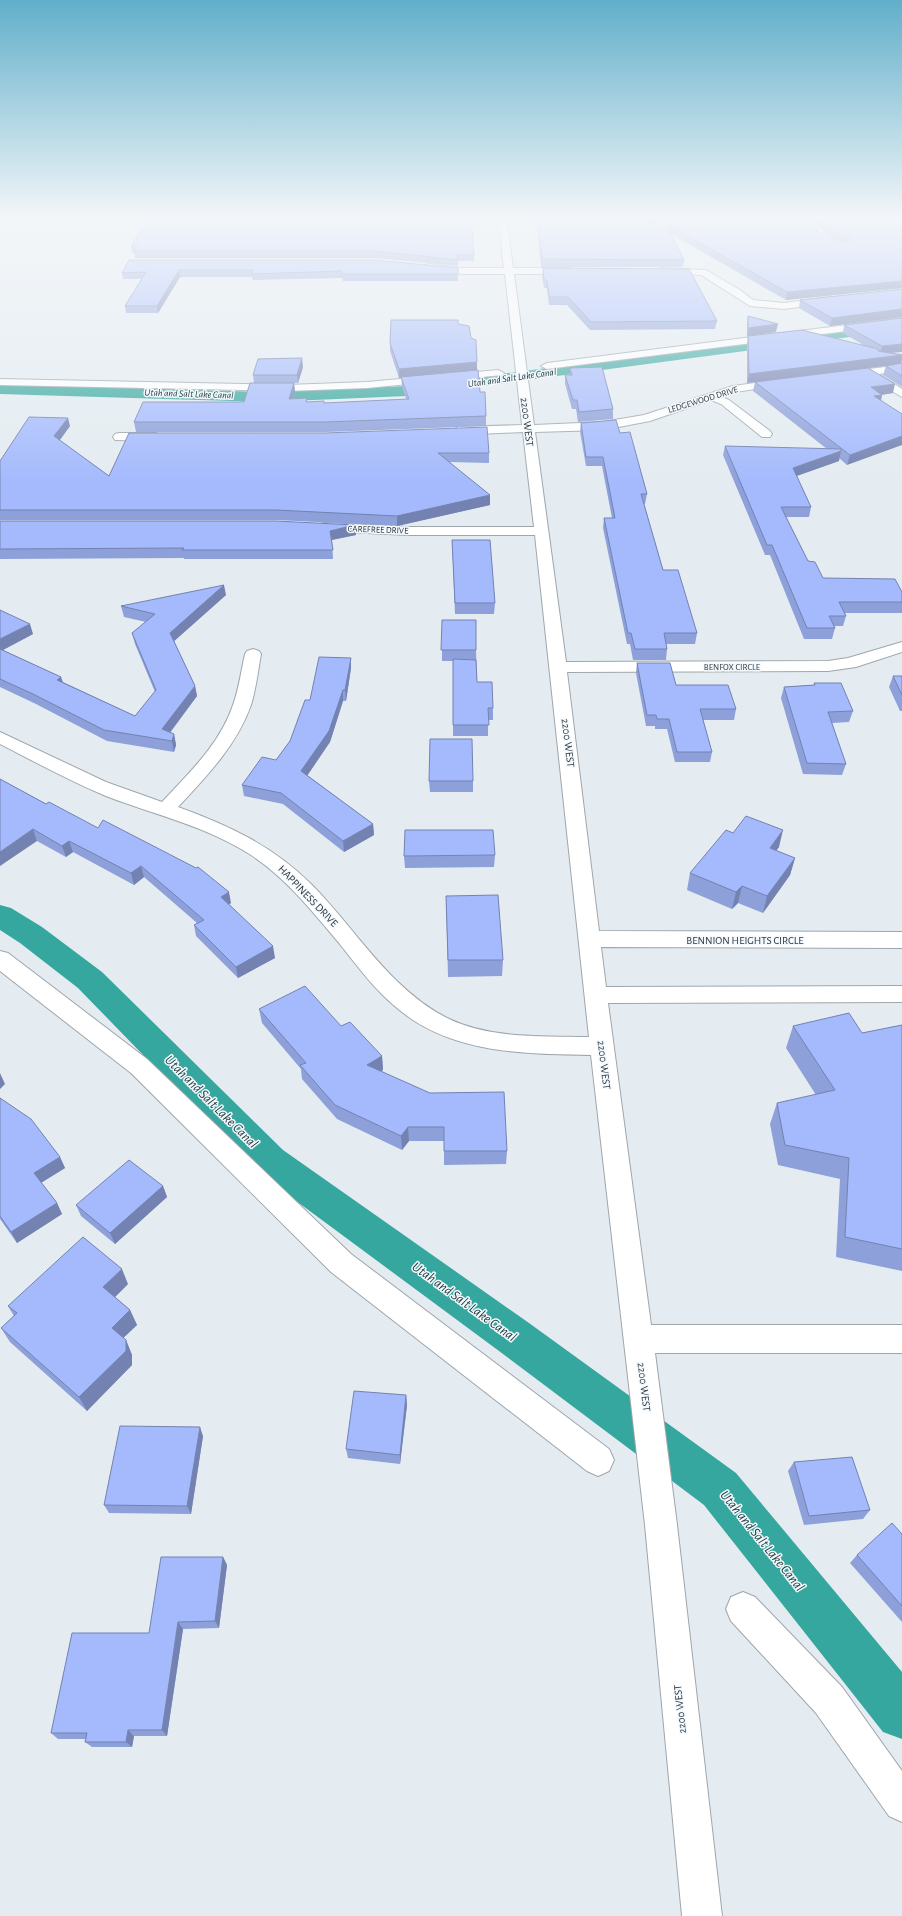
<svg xmlns="http://www.w3.org/2000/svg" width="902" height="1916" font-family="'Alegreya Sans',sans-serif">
	<style>
		.lines { fill: none; stroke-linecap: round; stroke-linejoin: round }
		.canal { fill: #36a79e; fill-rule: evenodd }
		.minor-casing { stroke: #9fa6ab; stroke-width: 2 }
		.minor { fill: #fff; fill-rule: evenodd }
		.wall { fill: #8da0da }
		.shaded-wall { fill: #7382b1 }
		.building { fill: #a4bafd; stroke: #7382b1 }
		.labels { text-anchor: middle; dominant-baseline: central; stroke-width: 3; stroke-linejoin: round; paint-order: stroke }
		.far-street-label { font-size: 9px; fill: #343739; stroke: #f2f9ff }
		.far-water-label { font-size: 10px; font-style: italic; fill: #233c39; stroke: #f2f9ff }
		.street-label { font-size: 11px; fill: #343739; stroke: #f2f9ff }
		.near-water-label { font-size: 14px; font-style: italic; fill: #233c39; stroke: #f2f9ff }
	</style>
	<rect width="100%" height="100%" fill="#e4ecf1"/>
	<g class="lines">
		<path class="canal" d="M902,322V330L407,396L267,402L0,394V384L267,392L407,386Z
			M0,905L11,908L42,927L102,972L283,1150L529,1323L736,1473L902,1672V1739L883,1732L704,1505L499,1351L257,1172L78,988L20,943L0,930Z"/>
		<g class="minor-casing">
			<path id="minor" d="M438,215H506L513,268H571L576,271L571,274H514L534,425L603,422L644,415L733,386L784,379L790,382L784,385L735,392L722,397L729,400L770,431L772,434L770,437H762L721,404L711,400L650,421L603,430L535,432L566,662L828,661L848,658L902,642V652L856,667L828,671L567,672L599,931L902,932V948L601,947L606,987L902,986V1002L608,1003L651,1325H902V1353H655L677,1525L722,1916H682L645,1525L591,1055C527,1054 455,1054 402,1012C377,993 358,967 339,943C312,911 286,878 251,855C206,826 155,815 106,796C70,781 35,762 0,744V732L106,782L162,802C189,773 220,744 233,705C239,689 241,671 245,654L247,651L253,649L259,651L261,654C258,671 256,689 251,705C237,745 206,777 178,807C228,825 273,846 311,884C356,929 390,990 449,1019C491,1039 544,1036 589,1037L535,535H408L325,531L320,530L318,527L320,524L325,523L408,527H534L523,432L458,435L452,431L458,427L522,425L505,274H462L428,270L423,267L428,264L462,268H504L498,218H438Z
				M632,215H640L643,221L659,229L655,232L637,225Z
				M660,268L706,270L740,290L753,300L784,303L829,297L834,300L829,303L784,309L750,306L701,275L657,273L655,271Z
				M902,318V324L547,369L541,366L547,363Z
				M902,365V371L879,374L902,389V397L866,376L844,378L838,375L844,372Z
				M498,370L504,373L502,375L367,388L287,391L0,385V379L287,385L367,382Z
				M119,433H156L162,437L156,441L115,440L113,437L115,434Z
				M0,951L8,953L147,1059L351,1254L609,1449L614,1460L609,1471L598,1476L587,1471L331,1272L131,1073L0,971Z
				M743,1592L755,1597L842,1687L902,1771V1822L889,1816L816,1713L731,1621L726,1609L731,1597Z"/>
		</g>
		<use href="#minor" class="minor"/>
	</g>
	<path class="wall" d="M531,215H635L637,219L655,226H656L644,220L641,215H804L820,233L844,243L826,234L809,215H902V288L786,300L671,234L684,260L683,267H541L537,222H532Z
		M155,218L474,255V261H458V266L375,258H135L134,253H132L131,246Z
		M129,260L458,274V281H343L342,278L253,280L252,277H180L158,313H126L125,306L142,279H123L122,273Z
		M543,268L717,321L715,329L590,330L567,305H549L547,288H544L542,276Z
		M902,289V317L830,326L799,308L800,300Z
		M748,316L776,332L747,336V325Z
		M902,318L891,353L902,354V359L901,364L747,383V345L748,336L865,346L843,333L844,325Z
		M458,324L471,338L477,362V370L480,392L486,416V426L326,432H136L134,422L244,402L254,383L253,375L303,367L298,383H294L295,392L293,398L307,402L325,403L406,399L402,386L401,377L399,378L390,351V343Z
		M902,363V387L883,375L886,366Z
		M570,368L613,409V419L578,422L576,409H572L565,384V375H570Z
		M755,382L893,393L881,395H882L881,401L847,465L839,458V461L796,476L811,507L809,517H786L808,561L823,578L902,592V613H845L846,616L843,626H834L835,628L832,639H804L770,555H765L723,455L725,446L827,449L753,391Z
		M581,423L620,433L647,494L645,504H644L663,570L697,633L695,644H666L667,649L666,660H633L630,644H627L603,528L604,518H612L602,466H586L580,432Z
		M70,426L60,440L109,476L129,433L489,453V463L450,462L490,505L397,526L277,520H0V461Z
		M0,521L355,525L356,535L332,540L333,559H184V558L0,559Z
		M452,540L495,603L494,614H455Z
		M226,595L174,641L195,686L197,696L170,733L174,734L176,745L174,752L107,741L36,704L0,687V610L33,634L3,650L61,677L63,682L135,716L155,692L135,644L132,633L146,622L124,617L121,606Z
		M442,620L476,650L477,682L493,708V720H488V736H453V661H442Z
		M637,663L676,685L736,709L734,720H703L712,752L710,762H675L667,729H655V726H646L636,673Z
		M351,668L346,701H343L330,742L307,775L373,824L374,835L344,852L283,804L244,796L242,785L276,760L290,741L310,700Z
		M893,676H902V711H900L889,687Z
		M814,683L853,711L849,722L832,723L846,764L842,775L803,774L781,698L784,687L814,685Z
		M0,779L231,903L229,904L275,958L238,978L196,936L194,925L197,923L144,877L134,885L73,852L66,857L37,841Z
		M429,781H473V792H430Z
		M733,833L779,847L776,851L795,858L790,875L763,913L738,903L732,909L687,890L690,873Z
		M495,855L494,867L405,868L404,856Z
		M446,896L503,960L502,976L448,977Z
		M259,1009L341,1026L382,1056L383,1070L381,1071L507,1151L506,1164L444,1165V1141H409L402,1150L337,1119L302,1079L301,1069L262,1023Z
		M902,1025V1271L836,1257L840,1179L778,1165L770,1124L777,1103L816,1095L786,1048L793,1026L862,1033Z
		M0,1098L60,1157L65,1168L41,1183L57,1203L62,1214L17,1243L0,1219Z
		M163,1186L167,1197L115,1244L81,1216L76,1205Z
		M128,1284L115,1297L130,1310L137,1325L123,1338L126,1340L132,1355V1365L87,1411L10,1342L1,1328L14,1316L8,1306Z
		M406,1395L407,1405L400,1464L348,1458L346,1449Z
		M203,1436L191,1514L109,1513L104,1505Z
		M794,1462L870,1510L863,1519L804,1525L788,1471Z
		M902,1534V1622L850,1563L857,1555Z
		M223,1557L227,1565L219,1628L183,1629L167,1736H134L132,1747H92L85,1742L86,1739H58L51,1733Z"/>
	<path class="shaded-wall" d="M179,270L180,277L158,313L157,306Z
		M902,281V288L786,300L787,292Z
		M902,309V317L830,326L832,318Z
		M778,324L776,332L747,336L748,328Z
		M902,344V352L880,354L882,346Z
		M902,355V359L901,364L747,383L749,374Z
		M302,358L303,367L298,383L297,375Z
		M477,362V370L399,378V369Z
		M294,383L295,392L290,408L289,399Z
		M895,384L893,393L868,397L871,387Z
		M882,395L880,405L874,396Z
		M68,418L70,426L56,445L54,436Z
		M902,436V445L847,465L850,455Z
		M841,451L839,461L791,478L793,468Z
		M490,495V505L397,526V516Z
		M355,525L356,535L331,540L330,531Z
		M224,585L226,595L172,643L170,633Z
		M30,624L33,634L1,651L0,655V639Z
		M351,658V668L346,701L345,690Z
		M61,677L64,688L57,680Z
		M195,686L197,696L164,740L162,729Z
		M343,690V701L330,742L303,782L301,771Z
		M174,734L176,745L174,752L172,741Z
		M373,824L374,835L344,852L343,841Z
		M33,829L37,841L0,866V852Z
		M783,830L779,847L765,865L770,848Z
		M69,841L73,852L66,857L62,846Z
		M795,858L790,875L763,913L767,896Z
		M141,866L144,877L134,885L131,873Z
		M742,886L738,903L732,909L736,892Z
		M229,892L231,903L223,908L221,897Z
		M273,946L275,958L238,978L236,967Z
		M382,1056L383,1070L368,1078L367,1065Z
		M0,1073L5,1084L0,1089Z
		M408,1127L409,1141L402,1150L401,1136Z
		M60,1157L65,1168L39,1184L34,1173Z
		M163,1186L167,1197L115,1244L110,1233Z
		M57,1203L62,1214L17,1243L11,1232Z
		M122,1269L128,1284L109,1303L103,1287Z
		M130,1310L137,1325L118,1343L112,1328Z
		M126,1340L132,1355V1365L87,1411L79,1397Z
		M406,1395L407,1405L400,1464V1455Z
		M200,1427L203,1436L191,1514L187,1506Z
		M223,1557L227,1565L219,1628L215,1621Z
		M178,1622L183,1629L167,1736L162,1730Z
		M128,1730L134,1736L132,1747L126,1742Z"/>
	<path class="building" d="M157,215H471L474,255H457L458,260L375,251H134L137,246H131L147,222L155,218Z
		M532,215H635L637,219L655,226L661,221L648,215H804L820,233L844,243L849,240V238L827,227L816,215H902V281L787,292L665,223L684,260L542,259L537,215Z
		M129,260H375L458,268V274H342V271L252,274L253,270H179L157,306H125L146,272L122,273Z
		M543,268L689,269L717,321L591,322L568,297H549L547,280H544Z
		M902,289V309L832,318L800,300Z
		M748,316L778,324L748,328Z
		M902,318V344L882,346L844,325Z
		M391,320H458V324L469,326L471,338L476,340L477,362L399,369L390,343Z
		M802,330L878,349V351L902,355L749,374L748,336Z
		M302,358L297,375H253L258,359Z
		M902,363V376L886,366Z
		M602,367L613,409L579,412L577,400H573L565,375H572L570,368Z
		M868,368L895,384L871,387L882,395L874,396L902,414V436L850,455L755,382Z
		M478,370L480,392H485L486,416L325,422H134L143,402H244L250,383H294L289,399L307,398L306,402L324,401V403L409,399L401,377Z
		M29,417L68,418L54,436L109,476L129,433H325L487,427L489,453H438L490,495L397,516L276,510H0V461Z
		M616,420L620,433L630,432L647,494H641L663,570H678L697,633H664L667,649H635L631,633H628L604,518H615L603,457H586L581,423Z
		M725,446L841,449V451L793,468L811,507H781L808,561L815,562L823,578L895,579L902,592V602H839L846,616H829L835,628H807L772,545H767Z
		M0,521H276L355,525L330,531L333,550H182L184,548L0,549Z
		M452,540H490L495,603H455Z
		M224,585L170,633L195,686L162,729L174,734L172,741L104,730L33,694L0,679V649L61,677L57,680L135,716L156,690L132,633L155,614L121,606Z
		M0,610L30,624L0,639Z
		M442,620H476V650H441Z
		M319,657L351,658L345,690H343L329,731L301,771L373,824L343,841L281,793L242,785L262,757L276,760L290,741L305,700H310Z
		M453,659L476,660L477,682H492L493,708H488L489,725H453Z
		M637,663H670L676,685H728L736,709H700L712,752H677L669,719H657L656,715H647Z
		M893,676H902V695Z
		M814,683H841L853,711L828,712L846,764L807,763L784,687L815,685Z
		M430,739H472L473,781H429Z
		M0,779L46,804L49,802L98,828L103,820L196,868L198,867L229,892L221,897L273,946L236,967L194,925L204,920L141,866L131,873L69,841L62,846L33,829L0,852Z
		M746,816L783,830L770,848L795,858L767,896L742,886L736,892L690,873L726,830L733,833Z
		M405,830H493L495,855L404,856Z
		M498,895L503,960H448L446,896Z
		M305,986L341,1026L350,1022L382,1056L367,1065L430,1093L504,1092L507,1151H444V1127H408L401,1136L335,1105L300,1065L306,1063L259,1009Z
		M849,1013L862,1033L902,1025V1249L845,1237L849,1158L785,1145L777,1103L835,1090L793,1026Z
		M0,1098L31,1119L60,1157L34,1173L57,1203L11,1232L0,1216Z
		M129,1160L163,1186L110,1233L76,1205Z
		M83,1237L122,1269L103,1287L130,1310L112,1328L126,1340V1351L79,1397L1,1328L17,1313L8,1306Z
		M354,1391L406,1395L400,1455L346,1449Z
		M120,1426L200,1427L187,1506L104,1505Z
		M852,1457L870,1510L809,1516L794,1462Z
		M892,1523L902,1534V1606L857,1555Z
		M161,1557H223L215,1621L178,1622L162,1730H128L126,1742H85L87,1733H51L72,1633H149Z"/>
	<linearGradient id="sky" x2="0" y2="1"><stop stop-color="#61afca"/><stop offset="0.45" stop-color="#f3f6f9"/><stop offset="1" stop-color="#f3f6f9" stop-opacity="0"/></linearGradient>
	<rect width="902" height="483" fill="url(#sky)"/>
	<g class="labels">
		<g class="far-street-label">
			<text transform="translate(703 400) rotate(-17)">LEDGEWOOD DRIVE</text>
			<text transform="translate(378 530) rotate(2)">CAREFREE DRIVE</text>
			<text x="732" y="667">BENFOX CIRCLE</text>
		</g>
		<g class="far-water-label">
			<text transform="translate(512 378) rotate(-8)">Utah and Salt Lake Canal</text>
			<text transform="translate(189 394) rotate(2)">Utah and Salt Lake Canal</text>
		</g>
		<g class="street-label">
			<text transform="translate(527 422) rotate(83)">2200 WEST</text>
			<text transform="translate(568 743) rotate(83)">2200 WEST</text>
			<text transform="translate(308 896) rotate(46)">HAPPINESS DRIVE</text>
			<text x="745" y="940">BENNION HEIGHTS CIRCLE</text>
			<text transform="translate(604 1065) rotate(83)">2200 WEST</text>
			<text transform="translate(644 1387) rotate(83)">2200 WEST</text>
			<text transform="translate(680 1709) rotate(-96)">2200 WEST</text>
		</g>
		<g class="near-water-label">
			<text transform="translate(211 1102) rotate(45)">Utah and Salt Lake Canal</text>
			<text transform="translate(464 1302) rotate(36)">Utah and Salt Lake Canal</text>
			<text transform="translate(762 1541) rotate(51)">Utah and Salt Lake Canal</text>
		</g>
	</g>
</svg>
